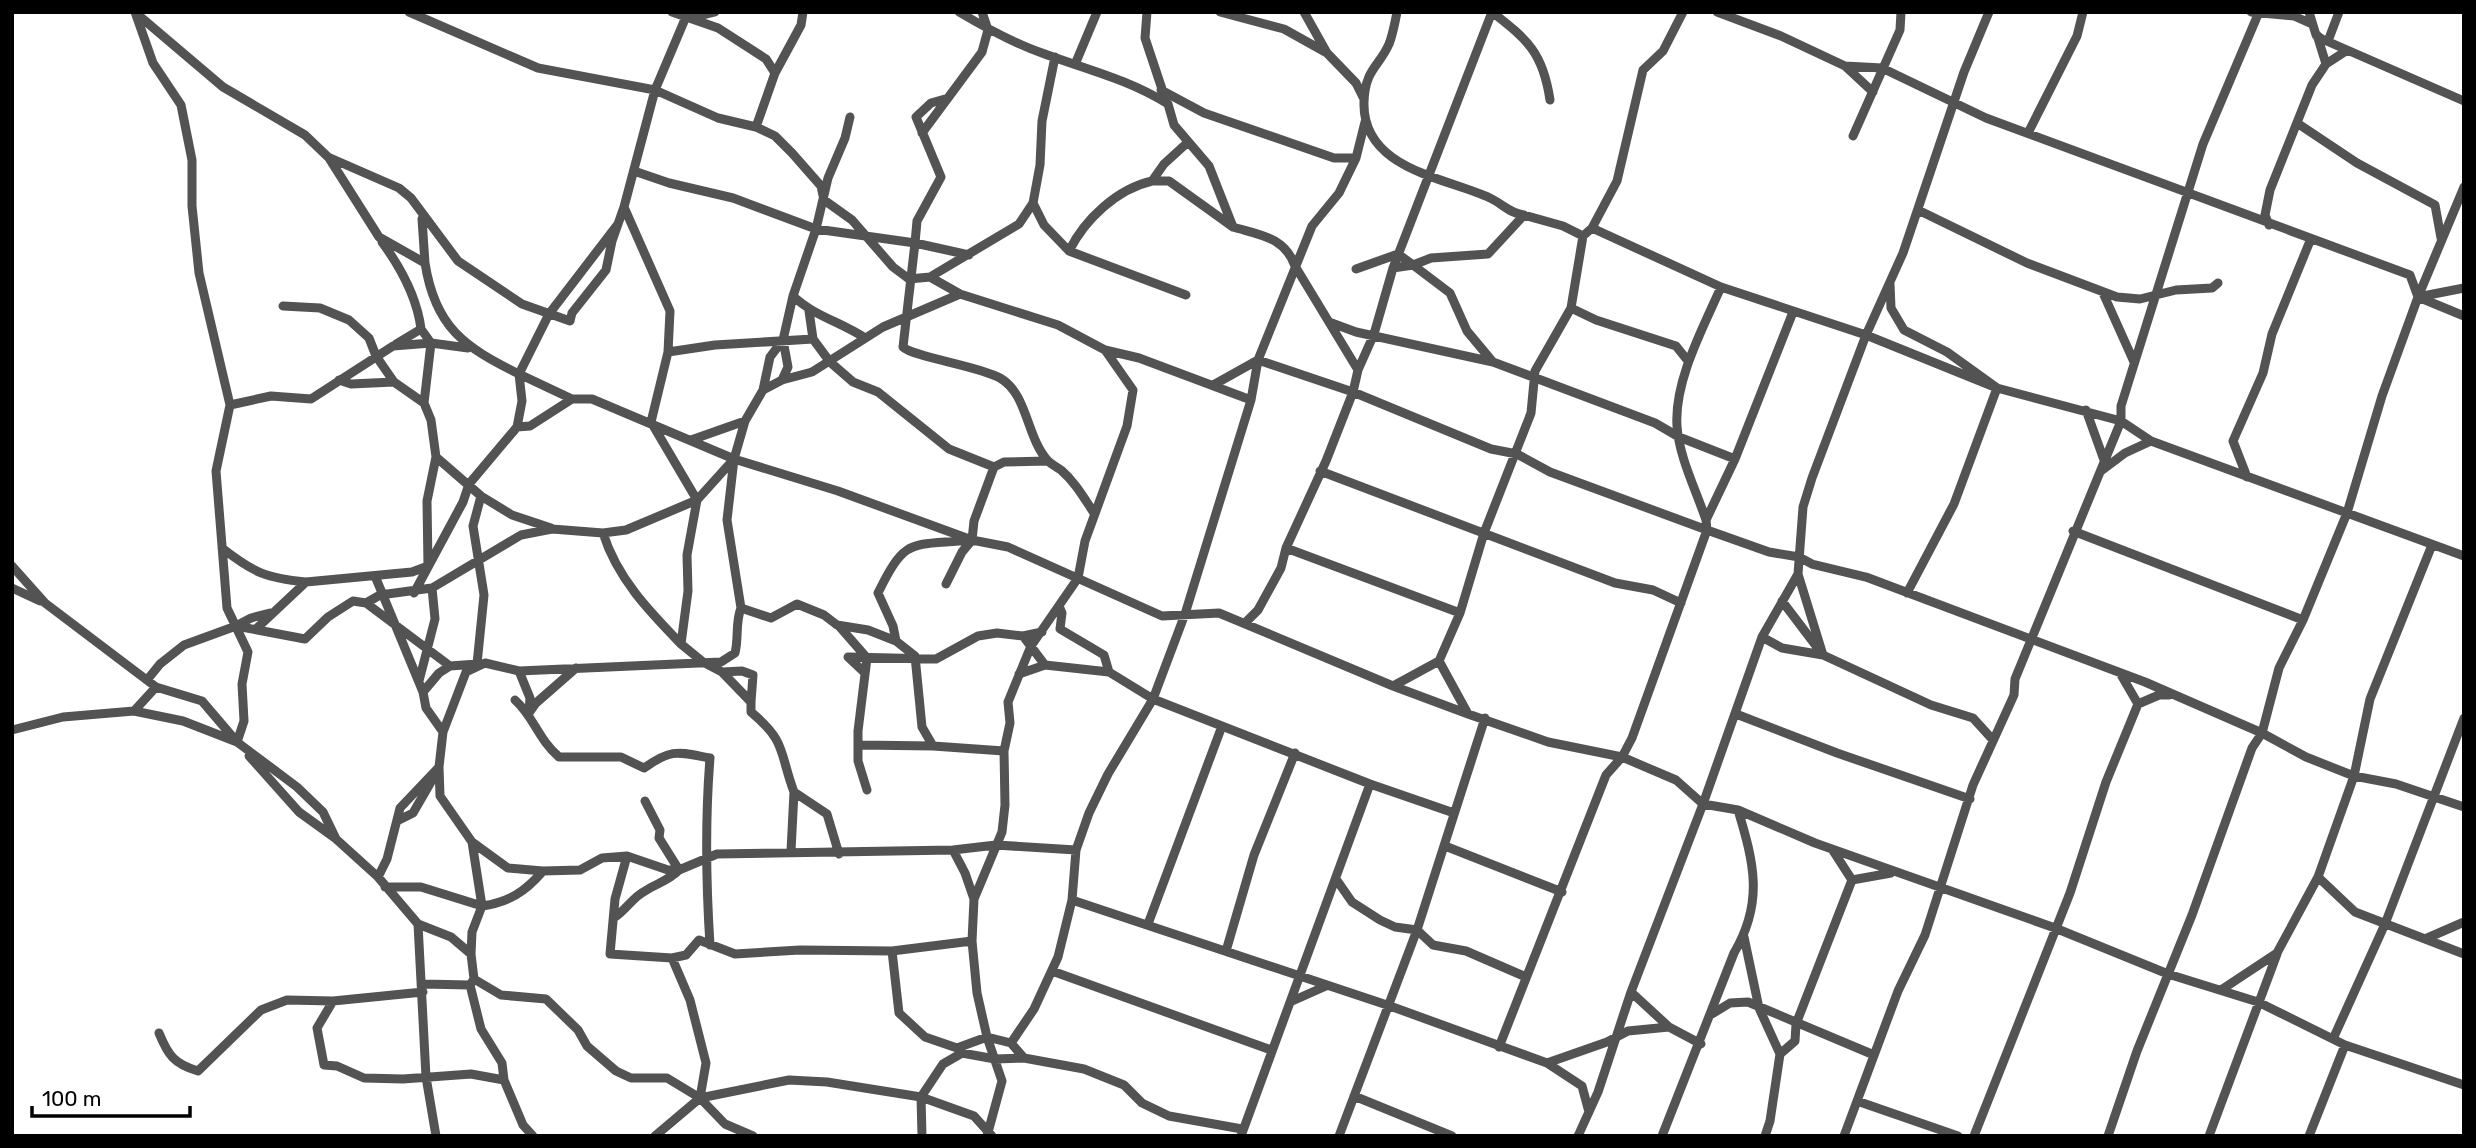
<svg xmlns="http://www.w3.org/2000/svg" width="2476" height="1148" font-family="Rubik,sans-serif">
	<style>
		.lines { fill: none; stroke-linecap: round; stroke-linejoin: round }
		.street { stroke: #535353; stroke-width: 9 }
	</style>
	<rect width="100%" height="100%" fill="#fff"/>
	<g class="lines">
		<path class="street" d="M409,12L538,68L655,90L718,118L756,127L775,136L792,153L821,186L824,200L852,220L893,267L909,279L930,277L960,294L1058,325L1105,350L1139,358L1251,400
			M672,12L718,28L766,59L775,73L756,127
			M688,12L655,90L624,207L670,311L668,352L651,422L697,500L687,555L688,591L681,644L703,662L722,672L751,702V712C787,742 779,752 794,792L827,814L839,854
			M959,12C986,28 1013,43 1042,53C1085,69 1128,79 1168,104L1174,125L1209,166L1233,227C1260,235 1285,237 1295,266L1358,370
			M1147,12L1145,38L1163,92
			M1220,12L1284,29L1327,53
			M1304,12L1327,53L1356,83L1364,99
			M1397,12C1395,22 1393,34 1389,44C1379,67 1365,69 1364,102C1362,169 1444,177 1490,198C1503,204 1509,213 1524,215
			M1492,12C1528,40 1543,53 1550,100
			M1717,12L1781,36L1845,66L1873,92
			M2251,12L2294,16L2312,24
			M2309,12L2316,35L2322,39L2464,101
			M137,14L223,87L305,135L328,157L399,188L411,198L458,261L522,304L570,321L572,313L606,270L612,241L624,207
			M691,18L715,12
			M2317,35L2326,64
			M2328,41L2339,12
			M1055,57L1042,121L1040,165L1033,203L1044,225L1069,251L1186,295
			M1076,62L1097,12
			M1845,66L1882,68L1986,118L2410,275L2418,297L2464,316
			M775,73L801,25L803,12
			M1161,90L1204,113L1334,158H1356
			M945,99L931,103L916,117L941,177L917,221L915,243L969,255
			M2297,123L2357,163L2435,205L2441,238
			M922,133L982,52L988,30L982,12
			M2028,133L2077,36L2083,12
			M1853,136L1900,30L1901,12
			M329,158L379,237L425,263C435,327 464,347 519,374L522,401L517,427
			M634,171L669,183L733,198L816,229L915,243L903,347C913,357 979,366 1000,378C1028,394 1026,437 1048,461C1052,465 1057,467 1061,470C1075,482 1084,498 1094,513
			M1152,181H1169L1233,227
			M1918,210L2027,263L2117,297L2140,299L2176,290L2212,288L2218,283
			M422,219L425,263
			M618,224L549,314L519,374L572,399H592L734,459L838,491L972,540L1008,547L1162,616L1219,613L1393,686L1468,714L1548,742L1622,757L1676,780L1703,804L1738,810L1815,843L2055,928L2168,974L2258,1002L2345,1045L2464,1085
			M2269,225L2265,215L2270,190L2312,85L2326,64L2346,51
			M1592,228L1721,287L1866,335L1997,388L2121,421L2151,441L2464,556
			M382,242C401,268 417,297 421,329L396,344
			M1069,251C1085,219 1117,189 1152,181L1164,164L1187,143
			M1393,268L1413,265L1450,293L1467,331L1492,361
			M1356,269L1398,254L1413,265L1431,258L1488,254L1524,215L1563,226L1583,236
			M930,277L1019,224L1033,203
			M1890,284L1891,308L1904,330L1947,352L1997,388L1954,504L1907,593
			M2103,293L2134,362
			M793,296C814,316 841,322 865,338
			M2418,297L2464,288
			M283,306L320,308L349,320L369,338L376,356L394,382
			M1571,308L1596,320L1676,346L1688,361
			M809,311L813,339
			M1329,322L1356,332L1493,362L1655,423L1679,437L1735,459
			M421,329L431,343L424,403
			M668,352L715,345L813,339L830,362L853,382L878,392L949,449L994,467
			M339,380L351,384L394,382L424,403L431,420L436,457L481,496L512,515L551,528
			M782,380L788,367L783,340L793,296L816,229L828,178L845,138L850,117
			M1215,384L1258,360L1353,392L1491,449L1517,454L1550,472L1707,530L1769,552L1799,557L1812,564L1866,577L2145,682L2262,733L2306,757L2354,776L2396,784L2464,807
			M763,390L770,357L783,340
			M230,405L271,396L311,399L393,346L431,343L468,348
			M2086,410L2104,460
			M691,440L745,421
			M734,459L727,520L741,608L771,618L797,604L824,615L837,625L868,630L896,641
			M1320,471L1615,583L1653,590L1681,603
			M2101,471L2125,453L2151,441
			M2247,477L2233,441L2263,373L2272,334L2310,241
			M1706,520C1696,490 1679,457 1677,426C1674,381 1703,328 1721,287
			M2073,531L2303,620
			M603,533C617,578 649,611 681,644
			M970,540C910,546 906,536 878,593L893,626L896,641L915,656L922,727L933,746L1004,751
			M222,548C254,573 266,578 306,582
			M1286,548L1460,613
			M12,566L45,603L156,687L202,701L237,742L297,787L323,812L336,839L378,877L418,924L451,937L471,954L474,979L470,985L481,1029L502,1063L504,1080L523,1125L533,1136
			M375,576L423,692L426,708L443,732
			M946,584L962,552L972,540L974,521L994,467L1004,462L1048,461
			M12,588L40,601
			M414,593L463,502L469,484L517,427L530,426L572,399
			M1782,601L1823,655L1931,705L1973,718L1993,740
			M366,603L380,595L432,588L521,535L552,529L603,533L626,530L697,500L734,459L745,421L763,390L782,380L812,372L883,327L960,294
			M1059,606L1062,613L1060,629L1104,655L1109,672
			M1246,622L1258,610L1281,568L1286,548L1326,461L1353,392L1358,370L1374,334L1393,268L1492,12
			M236,626L251,618L270,613
			M839,626L867,658L858,731V761L867,790
			M256,629L306,582L412,572L428,566L427,501L436,457
			M1023,636L1045,665L1109,672L1153,699L1370,784L1454,813
			M1762,637L1782,648L1823,655L1798,574
			M1439,661L1468,714
			M519,671L530,698L529,713
			M722,672L742,671L753,675L751,702
			M865,673L848,657L936,659L978,636L997,633L1023,636L1042,632
			M1019,674L1045,665
			M147,680L160,664L184,645L236,626L305,639L328,617L353,601L366,603L450,666L477,664L484,595L473,526L481,496
			M419,681L435,619L432,588
			M1393,686L1439,661L1460,613L1484,533L1531,413L1535,371L1571,308L1583,236L1592,228L1617,181L1643,70L1663,51L1683,12
			M423,692L439,673L450,666
			M515,700C534,717 538,739 559,757H621L644,768C672,748 678,752 710,758C705,820 706,883 710,945
			M2138,704L2159,695H2169
			M134,711L183,721L237,742L244,721L242,684L248,652L227,608L216,471L230,405L199,273L192,206V160L181,105L153,63L135,12
			M529,713L536,703L576,668
			M1736,714L1837,753L1970,799
			M12,730L63,717L134,711L156,687
			M860,745L933,746
			M249,756L299,812L335,838
			M397,821L413,813L435,775
			M472,842L508,868L543,871L580,870L602,858L627,856L668,870H679L717,854L953,850L996,845L1076,850
			M1445,846L1562,892
			M1832,849L1852,880
			M953,850L965,873L974,899
			M791,851L794,792
			M627,856L615,899L610,954L672,958L686,955L699,940L735,954L800,950L892,951L972,941L977,993L987,1037L1011,1043L1024,1058L1084,1069L1124,1085L1142,1103L1169,1116L1242,1129
			M378,877L387,859L400,808L439,767L443,732L466,672L485,663L519,671L721,662L735,653C739,637 735,623 741,608
			M2318,877L2355,912L2464,954
			M1336,879L1352,902L1380,920L1395,927L1417,930L1433,945L1466,951L1526,977
			M1852,880L1891,873
			M385,887H421L482,906L472,842L440,796L439,767
			M1072,900L1390,1006L1547,1063L1582,1086L1589,1112
			M615,917C626,910 633,897 645,891C657,883 668,881 679,870L659,838L660,830L645,801
			M418,924L426,1077L436,1136
			M1148,924L1222,726
			M1744,937L1759,1008L1780,1054L1770,1121L1765,1136
			M2425,939L2464,922
			M972,941L974,899L1002,832L1005,805L1004,751L1010,723L1008,702L1031,646L1078,578L1085,541L1127,426L1133,390L1105,350
			M892,951L899,1013L925,1037L957,1048L987,1037L1002,1081L987,1136
			M1226,951L1254,855L1295,753
			M471,954L472,932L482,906C509,902 525,892 543,871
			M672,958L690,1000L706,1063L700,1098
			M1052,971L1271,1050
			M474,979L501,995L546,999L578,1030L587,1046L616,1071L631,1078H667L700,1098L725,1124L753,1136
			M422,984L470,985
			M2221,990L2277,953L2318,877L2354,776L2370,699L2432,545
			M423,992L333,1001L317,1028L324,1065L337,1066L364,1078L403,1079L471,1074L504,1080
			M1631,992L1669,1027L1701,1044
			M1290,1002L1326,986
			M1712,1014L1730,1003L1748,1002L1874,1055
			M159,1033C168,1055 174,1064 198,1071L261,1010L287,1000L333,1001
			M2333,1039L2385,924L2464,718
			M1011,1043L1034,1009L1058,957L1072,900L1076,850L1089,813L1108,774L1153,699L1185,614L1251,400L1258,360L1312,226L1339,193L1356,158L1365,122
			M1499,1047L1606,775L1622,757L1632,738L1707,530L1706,520L1735,459L1793,312
			M1780,1054L1795,1041L1796,1024L1852,880
			M1547,1063L1607,1042L1628,1031L1669,1027
			M1354,1096L1452,1136
			M1857,1101L1958,1136
			M655,1136L700,1098L789,1080L827,1082L921,1097L974,1116L992,1136
			M922,1136L921,1097L943,1064L962,1053L995,1059L1024,1058
			M1241,1136L1370,784
			M1339,1136L1417,930L1485,718
			M1578,1136L1598,1092L1631,992L1703,804L1762,637L1798,574L1803,507L1812,478L1866,335L1903,253L1964,72L1989,12
			M1662,1136L1734,953C1764,902 1754,863 1738,810
			M1844,1136L1898,991L1925,935L1973,785L2014,695L2015,679L2121,421V406L2203,144L2259,12
			M1974,1136L2070,893L2106,782L2138,704L2120,673
			M2108,1136L2137,1051L2192,915L2252,748L2262,733L2279,668L2303,620L2347,513L2382,396L2418,297L2464,187
			M2209,1136L2277,954
			M2309,1136L2345,1045"/>
	</g>
	<rect width="2476" height="1148" fill="none" stroke="#000000" stroke-width="28"/>
	<path d="M32 1106v10h158v-10" fill="none" stroke="#000000" stroke-width="3.5"/>
	<text x="42" y="1106" font-size="21" fill="#000000" stroke="#ffffff" stroke-width="5" paint-order="stroke">100 m</text>
</svg>
